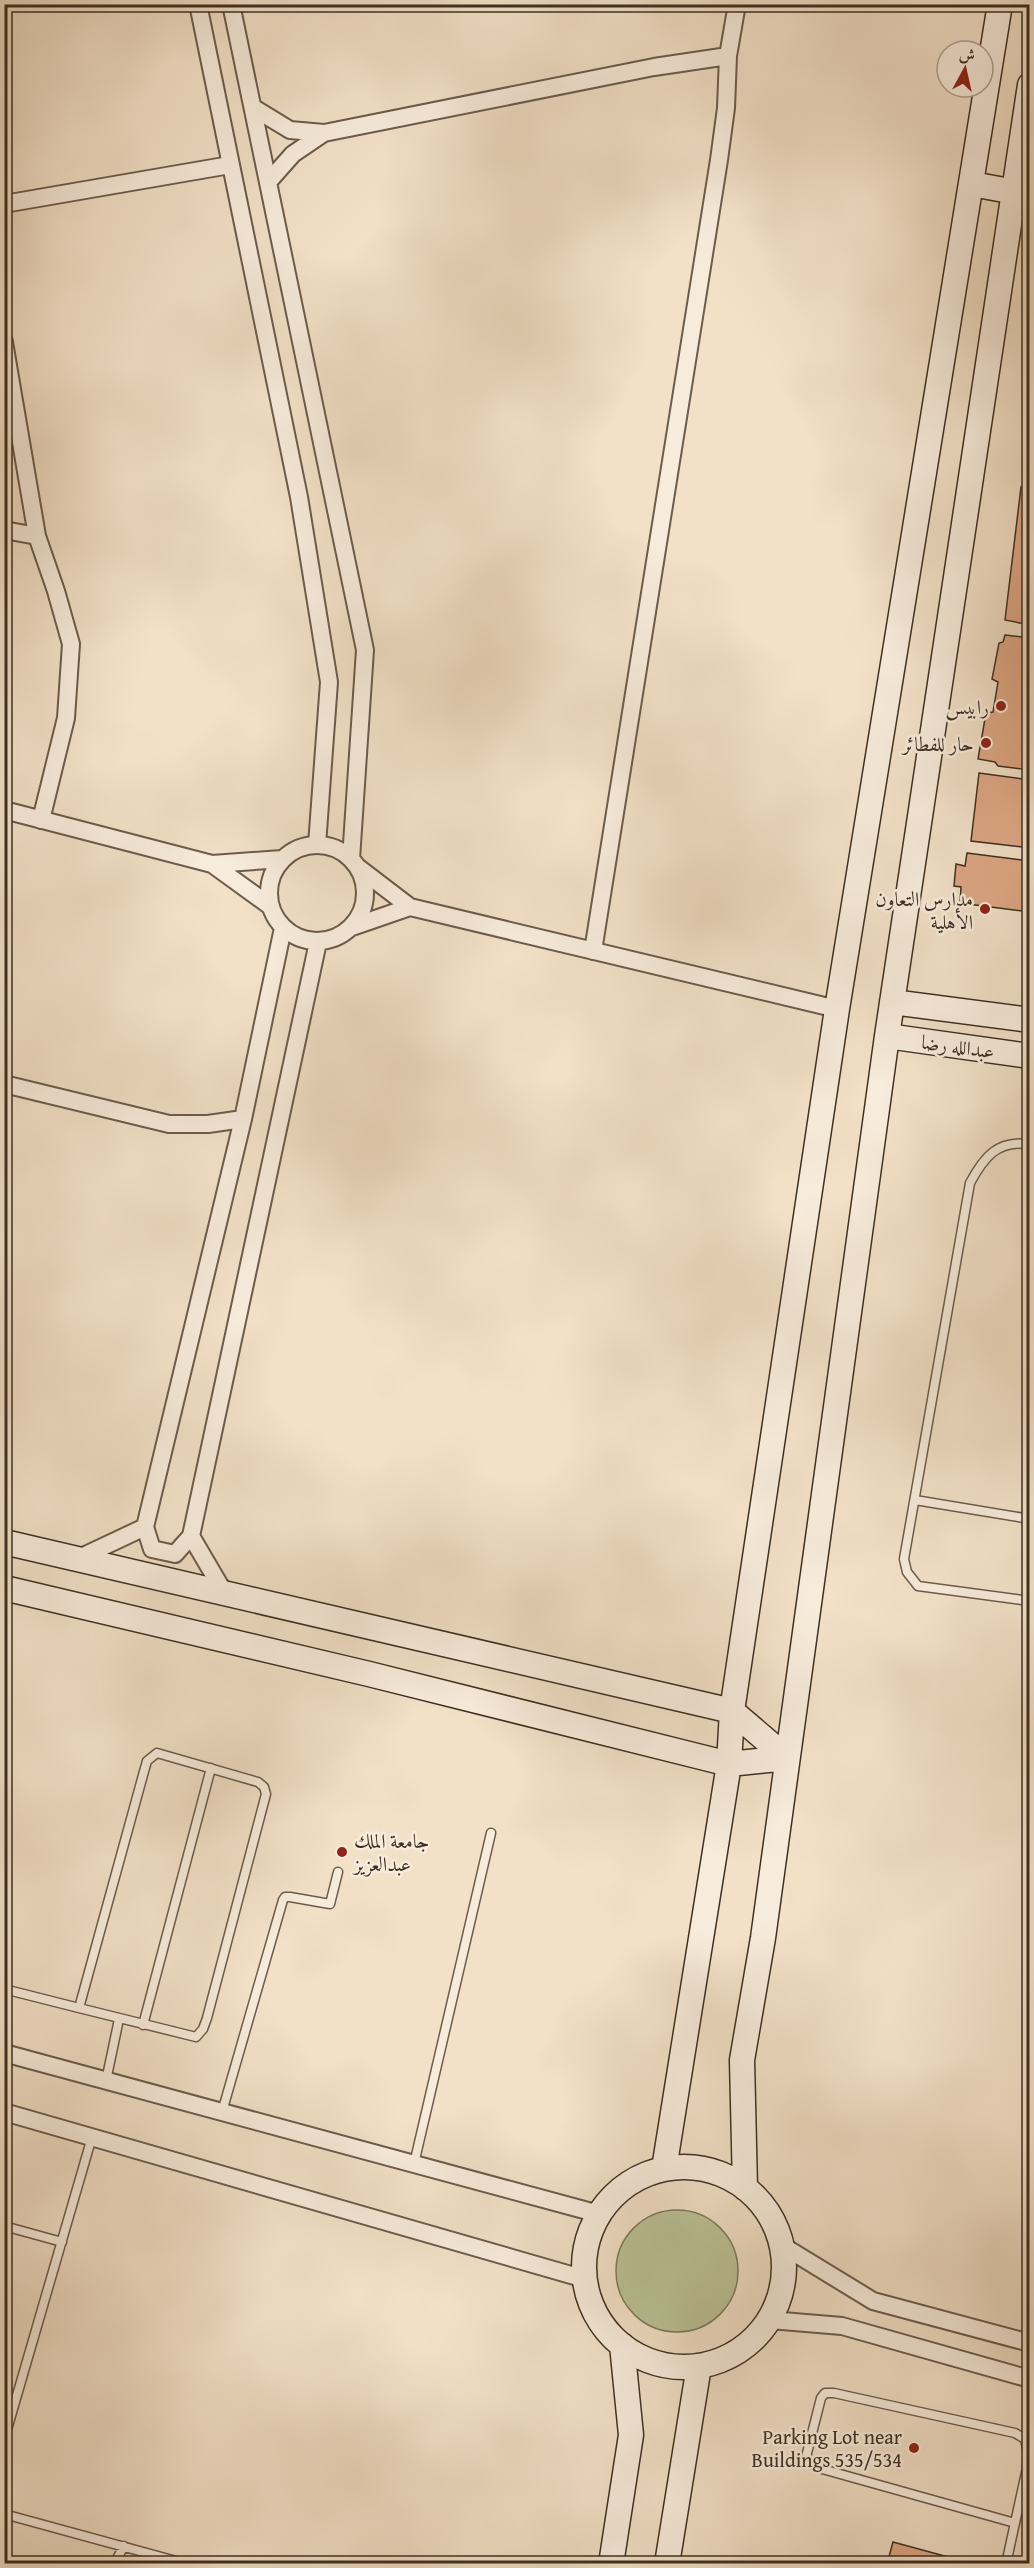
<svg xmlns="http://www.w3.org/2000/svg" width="1034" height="2568" font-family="'Gentium Book Plus',Amiri,serif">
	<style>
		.green { fill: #bac296; stroke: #7c795c; stroke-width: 1.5 }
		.building { fill: #dda785; stroke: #3e3022; stroke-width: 1.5 }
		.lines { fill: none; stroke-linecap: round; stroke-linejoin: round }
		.lane-casing { stroke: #6b5c4b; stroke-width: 11 }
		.street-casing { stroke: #6b5c4b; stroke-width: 20 }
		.secondary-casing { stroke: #3e3022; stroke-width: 27 }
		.lane { stroke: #f7ebdb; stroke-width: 8 }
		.street { stroke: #f7ebdb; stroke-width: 16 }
		.secondary { stroke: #f7ebdb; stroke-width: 24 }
		.poi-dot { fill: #8f2418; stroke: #f7ebdb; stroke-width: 2 }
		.labels { text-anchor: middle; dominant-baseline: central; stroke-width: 5; stroke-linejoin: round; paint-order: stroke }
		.poi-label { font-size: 20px; fill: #3e3022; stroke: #f7ebdb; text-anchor: end }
		.street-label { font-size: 20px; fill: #3e3022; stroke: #f7ebdb }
	</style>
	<rect width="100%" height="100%" fill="#f2e0c7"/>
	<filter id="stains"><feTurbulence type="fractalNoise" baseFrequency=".00333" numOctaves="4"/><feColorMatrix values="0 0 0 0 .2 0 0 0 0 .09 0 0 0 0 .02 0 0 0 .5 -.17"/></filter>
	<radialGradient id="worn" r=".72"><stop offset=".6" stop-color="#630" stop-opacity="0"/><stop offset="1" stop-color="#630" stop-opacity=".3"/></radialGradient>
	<path class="green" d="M616 2271a61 61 0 1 1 122 0a61 61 0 1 1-122 0Z"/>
	<path class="building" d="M1021,487L1030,489V625L1005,620Z
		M1005,635L1030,638V770L998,766L995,762L978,759L986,713L993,712L998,682L992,679L999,643L1003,642Z
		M979,773L1030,780V848L971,841Z
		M967,853L1030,861V912L960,903L961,887L954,886L956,864L965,866Z
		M893,2542L974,2564H887Z"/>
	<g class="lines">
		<g class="lane-casing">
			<path id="lane" d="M1030,1144C997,1140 984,1157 970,1183L904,1559L907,1572L918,1586L1030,1601
				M915,1500L1030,1519
				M157,1753L258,1782L264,1787L266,1794L207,2018L203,2029L196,2037L79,2008L143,1775L147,1761Z
				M4,1989L79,2008
				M143,2025L211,1768
				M106,2081L119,2019
				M222,2112L283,1900L285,1897H290L330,1904L338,1872
				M414,2164L491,1833
				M4,2226L62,2242
				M4,2440L92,2137
				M4,2514L187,2564
				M114,2564L124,2546
				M1006,2564L1027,2468L1028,2453L1025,2439L1015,2433L834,2393H825L821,2398L806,2457L815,2467L1015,2523"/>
		</g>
		<g class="street-casing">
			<path id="street" d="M198,4L299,497L329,682L317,845
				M231,4L365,650L351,859
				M728,56L737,4
				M254,108L290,130L324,133L654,67L728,56L726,108L719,160L593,951
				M269,181L293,154L324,133
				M4,204L230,165
				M4,342L37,536
				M4,530L37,536L56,591L71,644L66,718L41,820
				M4,810L212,864L282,859
				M269 893a48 48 0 1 1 96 0a48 48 0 1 1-96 0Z
				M212,864L270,906
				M359,868L410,907L837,1009
				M352,927L410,907
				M4,1084L169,1124H208L243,1119
				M145,1527L152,1549L175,1554L191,1536L318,942
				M191,1536L225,1594
				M77,1559L145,1527L243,1119L283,928
				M4,2053L599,2214
				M4,2112L585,2279
				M783,2246L873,2301L1030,2343
				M770,2320L842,2326L1030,2379"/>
		</g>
		<g class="secondary-casing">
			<path id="secondary" d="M972,184L1015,192
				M892,1002L1030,1020
				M887,1036L1030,1056
				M4,1542L732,1711L787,1758L729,1764L369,1674L4,1588
				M584 2267a100 100 0 1 1 200 0a100 100 0 1 1-200 0Z
				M664,2169L729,1764L732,1711L837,1009L1000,4
				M745,2188L742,2060L763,1938L887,1036L1030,85
				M611,2564L631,2435L622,2345
				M667,2564L699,2366"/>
		</g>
		<use href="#lane" class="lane"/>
		<use href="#street" class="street"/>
		<use href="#secondary" class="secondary"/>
	</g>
	<g class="poi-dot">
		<circle cx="1001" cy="706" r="6"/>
		<circle cx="986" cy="743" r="6"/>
		<circle cx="985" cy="909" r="6"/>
		<circle cx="342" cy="1852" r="6"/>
		<circle cx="914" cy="2448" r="6"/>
	</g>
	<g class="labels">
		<g class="poi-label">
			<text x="989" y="706">رابيس</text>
			<text x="974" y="743">حار للفطائر</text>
			<text x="973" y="898">مدارس التعاون<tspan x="973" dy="23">الأهلية</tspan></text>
			<text x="354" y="1840" text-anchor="start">جامعة الملك<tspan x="354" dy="23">عبدالعزيز</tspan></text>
			<text x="902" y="2436">Parking Lot near<tspan x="902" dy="23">Buildings 535/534</tspan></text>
		</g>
		<g class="street-label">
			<text transform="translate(958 1046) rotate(8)">عبدالله رضا</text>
		</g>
	</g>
	<rect width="1034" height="2568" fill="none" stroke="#f2e0c7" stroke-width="24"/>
	<rect x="6" y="6" width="1022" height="2556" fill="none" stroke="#3e3022" stroke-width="3"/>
	<rect x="12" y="12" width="1010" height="2544" fill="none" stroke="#3e3022" stroke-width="1.5"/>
	<g transform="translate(965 69) rotate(8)"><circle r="28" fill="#f7ebdb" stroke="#ada091" stroke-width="1.5"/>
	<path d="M0-4.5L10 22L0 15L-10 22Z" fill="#8f2418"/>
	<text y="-9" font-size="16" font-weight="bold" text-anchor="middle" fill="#3e3022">ش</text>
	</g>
	<rect width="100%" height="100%" filter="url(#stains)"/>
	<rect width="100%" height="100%" fill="url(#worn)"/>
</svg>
